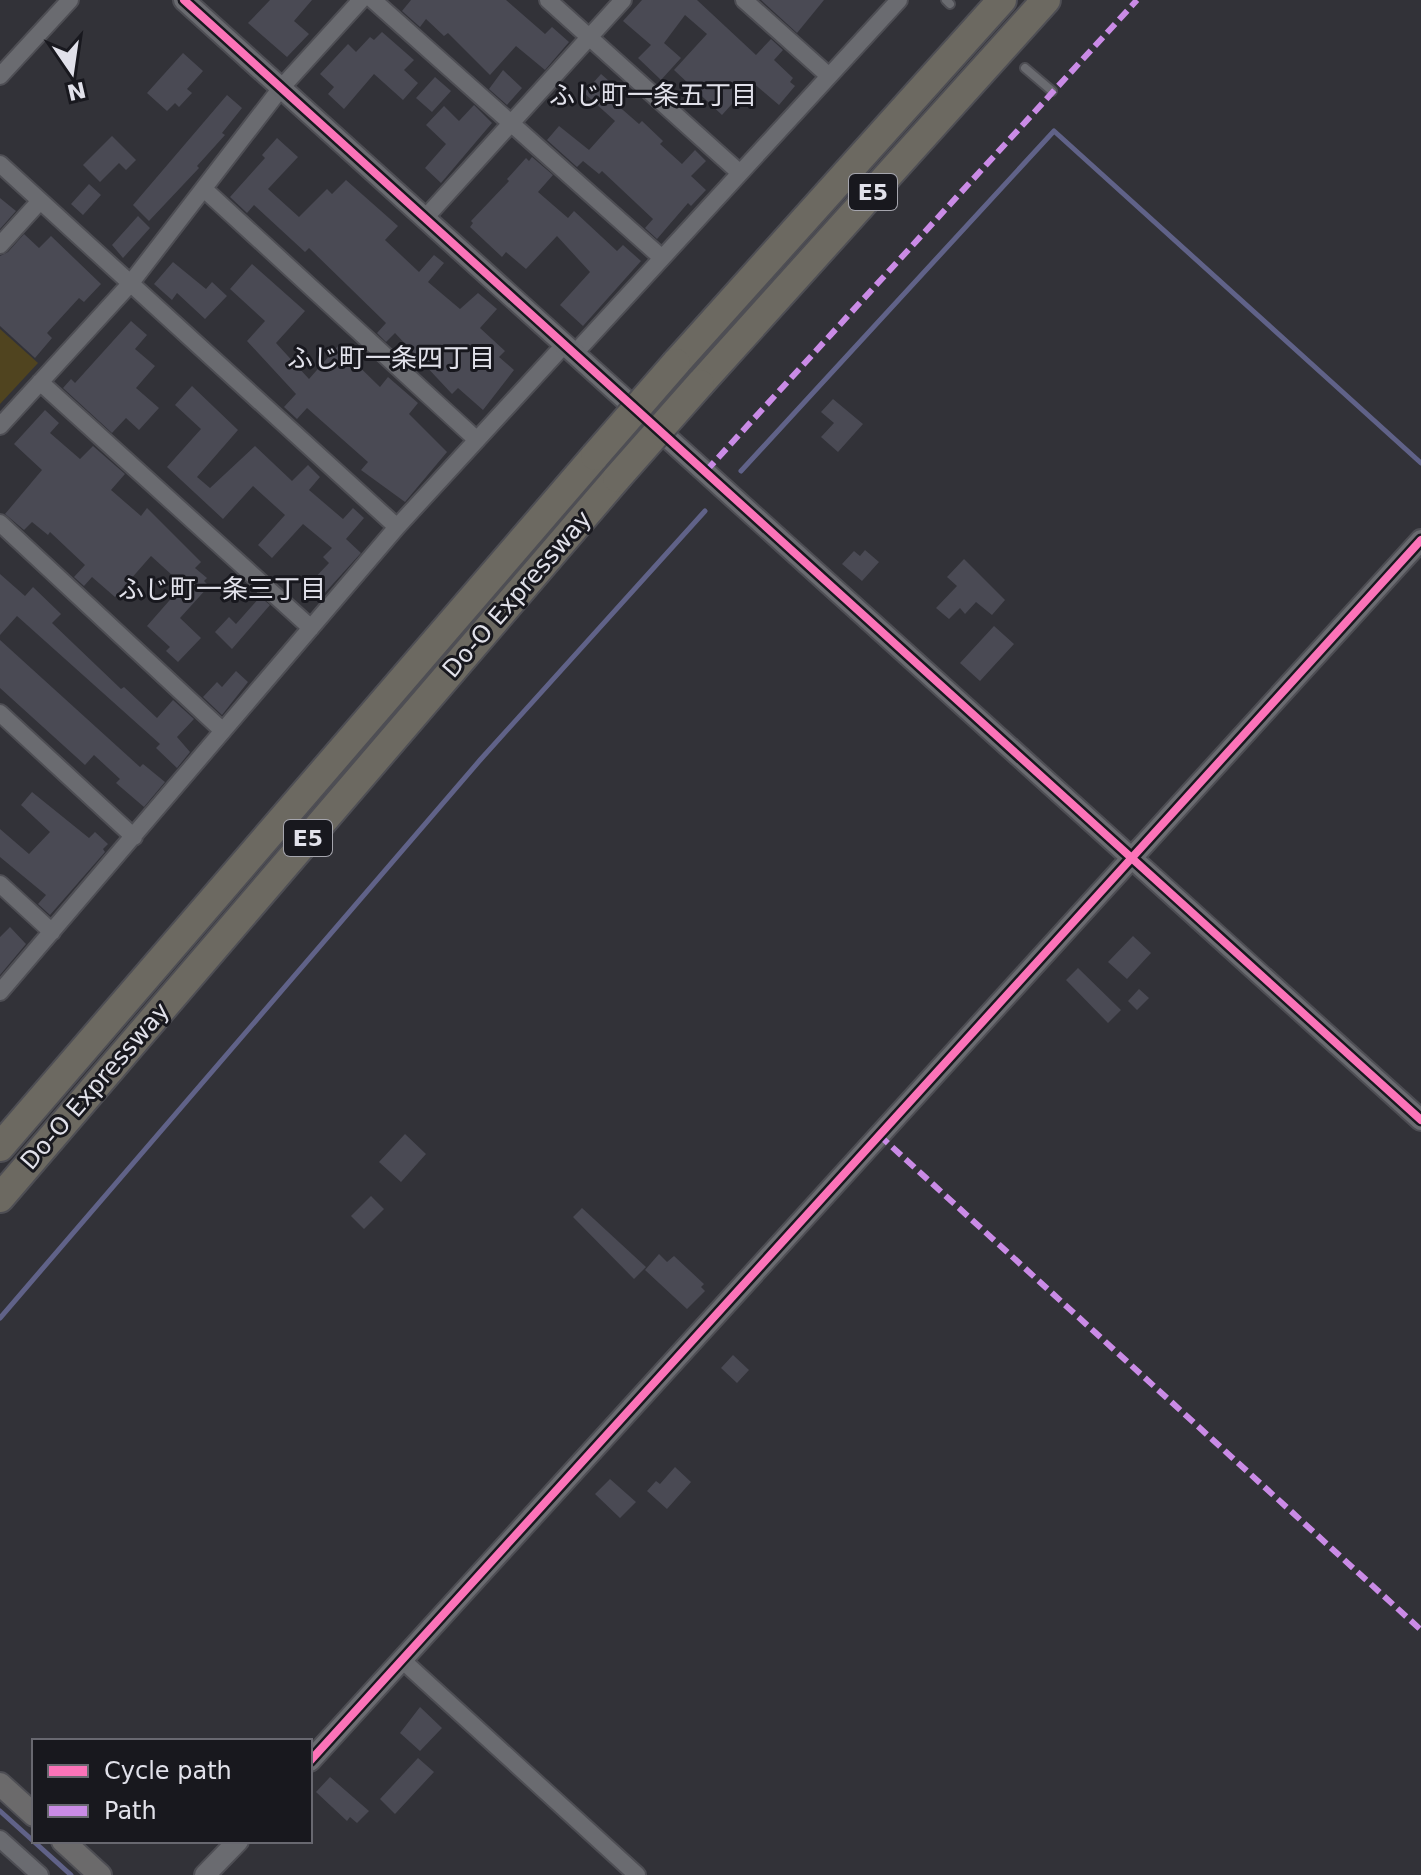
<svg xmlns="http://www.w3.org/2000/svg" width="1421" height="1875" font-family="'DejaVu Sans','Noto Sans JP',sans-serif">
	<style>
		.green { fill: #50441f }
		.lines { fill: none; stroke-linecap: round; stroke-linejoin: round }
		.stream { stroke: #606288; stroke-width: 5 }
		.building { fill: #4a4a54 }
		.service-casing { stroke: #4e4e54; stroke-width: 12 }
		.minor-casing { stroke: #4e4e54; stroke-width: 20 }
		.tertiary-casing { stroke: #4e4e54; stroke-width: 24 }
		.secondary-casing { stroke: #4e4e54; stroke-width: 26 }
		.motorway-casing { stroke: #4e4e54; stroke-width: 32 }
		.service { stroke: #6a6b70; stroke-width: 8 }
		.minor { stroke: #6a6b70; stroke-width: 16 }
		.tertiary { stroke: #6a6b70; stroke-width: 20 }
		.secondary { stroke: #6b6a6b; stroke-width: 22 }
		.motorway { stroke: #6c6961; stroke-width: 28 }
		.motorway-bridge-casing { stroke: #4e4e54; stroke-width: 32; stroke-linecap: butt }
		.motorway-bridge { stroke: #6c6961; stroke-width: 28 }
		.quiet { stroke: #ca8be6; stroke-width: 6; stroke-dasharray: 12 6; stroke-linecap: butt }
		.cycleway-casing { stroke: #18181e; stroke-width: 13 }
		.cycleway { stroke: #fb73b8; stroke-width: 8 }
		.labels { text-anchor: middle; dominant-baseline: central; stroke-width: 6; stroke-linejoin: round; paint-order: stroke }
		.shield { fill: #18181e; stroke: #a5a5ad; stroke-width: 2 }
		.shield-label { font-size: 22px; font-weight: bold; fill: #e1e1ea }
		.street-label { font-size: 24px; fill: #e1e1ea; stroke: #18181e }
		.neighbourhood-label { font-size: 26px; fill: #e1e1ea; stroke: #18181e }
	</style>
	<rect width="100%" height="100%" fill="#323238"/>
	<path class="green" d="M0,329L38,363L0,404Z"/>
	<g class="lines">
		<path class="stream" d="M741,471L1054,131L1421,463
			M0,1318L481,759L705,511
			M0,1811L71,1875"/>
	</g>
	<path class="building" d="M270,0H312L294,21L309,34L287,57L248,23Z
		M411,0H506L545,34L552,27L569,42L545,70L516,46L490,75L448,33L444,36L426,19L420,27L402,11Z
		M642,0H697L756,55L771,39L783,50L774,60L793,78L790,82L795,86L779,105L752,82L722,115L674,70L707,34L685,15L664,43L681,58L661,80L638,58L651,45L623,21Z
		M761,0H824L797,33Z
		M382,32L414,60L404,70L418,83L403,100L374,74L344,109L328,94L334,87L320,74L348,44L356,52L370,37L374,40Z
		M183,53L203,71L187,89L192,93L179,107L175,103L167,111L147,93Z
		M503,70L522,88L507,105L489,89Z
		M601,74L624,94L615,103L639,124L642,121L663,141L660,144L682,164L695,150L706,161L691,176L706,190L691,206L688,203L657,239L645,228L653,219L602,171L599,174L583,161L577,167L547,140L559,126L589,150L615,121L584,93Z
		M435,77L451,91L432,112L416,98Z
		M227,95L242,108L222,133L225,135L197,166L199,168L149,221L133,205Z
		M474,105L492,123L441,183L425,168L446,144L426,125L444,106L459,121Z
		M112,136L136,160L126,170L119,163L100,182L83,165Z
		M277,138L298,157L268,189L299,217L327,189L332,194L346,180L398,226L385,240L419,272L434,255L444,263L428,282L460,309L478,293L497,309L480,328L505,351L499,357L514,370L483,410L458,388L452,394L395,333L386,342L377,333L386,323L309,248L305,252L254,205L247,213L230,197L265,158L262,155Z
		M532,157L553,175L538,192L568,218L574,211L617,251L623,245L641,261L583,326L560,305L590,272L557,236L526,269L506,252L502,257L470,227L473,223L471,221L509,181L507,179L526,158L529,161Z
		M89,184L101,195L83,215L71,204Z
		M0,198L16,211L0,229Z
		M138,216L150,228L123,258L112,245Z
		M24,234L39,248L51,236L101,284L84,302L79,298L47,333L52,338L35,358L0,326V256L8,252Z
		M173,262L206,289L212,282L227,296L205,319L177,293L172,300L154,284Z
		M252,264L305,311L276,343L309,379L338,346L380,387L388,377L418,403L409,414L447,452L405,502L361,470L368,462L307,408L297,419L284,407L296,394L247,341L265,321L230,289Z
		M131,321L147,335L135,349L155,366L136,388L159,408L139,430L126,418L112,433L63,388L71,379L75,383Z
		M192,386L238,430L197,477L210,488L255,446L292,481L308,465L320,477L309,490L343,519L353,508L364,518L346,539L361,553L322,596L309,584L329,563L323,557L332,548L303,524L272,558L258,545L285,515L253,486L223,519L167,467L201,429L175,405Z
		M833,399L863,424L838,452L821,437L834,423L821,412Z
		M45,410L59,423L50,433L80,459L93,446L125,474L111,490L141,516L147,508L201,562L195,568L207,578L204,581L209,586L180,618L201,638L178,662L166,651L170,647L147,626L183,585L151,556L115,597L92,577L84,586L74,577L85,565L50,532L48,535L32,522L24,530L5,514L42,470L14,444Z
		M865,550L879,562L862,581L842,564L854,551L860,556Z
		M964,559L1005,600L992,615L976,602L965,614L960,608L949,619L936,608L957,586L947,577Z
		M0,574L25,596L33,587L61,614L52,623L121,689L124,687L157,718L173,700L194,719L177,737L190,752L177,768L156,748L160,744L17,616L0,635Z
		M260,597L270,605L232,649L215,632L229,617L236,624Z
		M994,626L1014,644L980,681L960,663Z
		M0,640L140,767L143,764L165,782L144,807L116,783L120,779L94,755L85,765L0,688Z
		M236,671L248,682L222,715L203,697L217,682L222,687Z
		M32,792L89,838L95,832L108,844L103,849L105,852L50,915L38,904L46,895L0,857V829L29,854L50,832L21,805Z
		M10,927L26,944L0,975V937Z
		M1133,936L1151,953L1127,979L1108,962Z
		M1078,968L1121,1010L1108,1023L1066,980Z
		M1139,989L1149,998L1137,1010L1128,1001Z
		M405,1134L426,1154L401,1182L379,1162Z
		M371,1196L384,1209L364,1229L351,1216Z
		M582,1208L646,1267L634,1279L573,1217Z
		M659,1254L667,1262L674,1256L704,1284L701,1287L705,1291L687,1309L645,1270Z
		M733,1355L749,1370L737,1383L721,1368Z
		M675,1467L691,1482L667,1509L647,1491L656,1481L660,1484Z
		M610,1479L636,1502L620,1518L595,1494Z
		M420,1707L442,1728L420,1751L400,1733Z
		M418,1758L434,1772L395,1814L380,1799Z
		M330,1777L369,1811L357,1823L350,1817L347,1821L316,1792Z"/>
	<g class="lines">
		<g class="service-casing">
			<path id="service" d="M946,0L950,4
				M1025,68L1052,91"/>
		</g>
		<g class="minor-casing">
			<path id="minor" d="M373,0L662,258
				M548,0L740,173
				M744,0L829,76
				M0,76L70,0
				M0,164L397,527
				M204,189L477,440
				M425,218L623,0
				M0,245L40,201
				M575,353L899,0
				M40,382L311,628
				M0,426L130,284L281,88L361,0
				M0,523L223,731
				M0,713L134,837
				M0,884L52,932
				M0,992L397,527L565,344
				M401,1659L637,1875
				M0,1839L40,1875"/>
		</g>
		<g class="tertiary-casing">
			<path id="tertiary" d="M184,0L1421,1120
				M310,1761L1421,540
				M205,1875L238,1841"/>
		</g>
		<g class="secondary-casing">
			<path id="secondary" d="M0,1784L34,1815
				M63,1841L100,1875"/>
		</g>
		<g class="motorway-casing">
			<path id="motorway" d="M676,363L1002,0
				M700,384L1046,0
				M0,1147L595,456
				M0,1198L617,478"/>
		</g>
		<use href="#service" class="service"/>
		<use href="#minor" class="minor"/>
		<use href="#tertiary" class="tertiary"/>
		<use href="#secondary" class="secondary"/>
		<use href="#motorway" class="motorway"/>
		<g class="motorway-bridge-casing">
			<path id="motorway-bridge" d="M595,456L676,363
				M617,478L700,384"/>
		</g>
		<use href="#motorway-bridge" class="motorway-bridge"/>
		<path class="quiet" d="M706,471L1137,0
			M879,1135L1421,1630"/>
		<g class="cycleway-casing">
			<path id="cycleway" d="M184,0L1421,1120
				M310,1761L1421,540"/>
		</g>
		<use href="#cycleway" class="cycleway"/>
	</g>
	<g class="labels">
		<g class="shield">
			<rect x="849" y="174" width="48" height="36" rx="6"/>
			<rect x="284" y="820" width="48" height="36" rx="6"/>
		</g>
		<g class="shield-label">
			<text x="873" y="192">E5</text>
			<text x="308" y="838">E5</text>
		</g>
		<g class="street-label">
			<text transform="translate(517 594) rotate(-49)">Do-O Expressway</text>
			<text transform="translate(95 1086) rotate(-49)">Do-O Expressway</text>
		</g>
		<g class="neighbourhood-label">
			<text x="653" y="95">ふじ町一条五丁目</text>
			<text x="391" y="358">ふじ町一条四丁目</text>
			<text x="222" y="589">ふじ町一条三丁目</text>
		</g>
	</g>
	<rect x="32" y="1739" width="280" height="104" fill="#18181e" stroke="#686870" stroke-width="2"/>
	<rect x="48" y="1765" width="40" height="12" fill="#fb73b8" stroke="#686870" stroke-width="2"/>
	<text x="104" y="1779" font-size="24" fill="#e1e1ea">Cycle path</text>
	<rect x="48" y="1805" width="40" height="12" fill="#ca8be6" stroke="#686870" stroke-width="2"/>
	<text x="104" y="1819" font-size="24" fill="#e1e1ea">Path</text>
	<g transform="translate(72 72) rotate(167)" stroke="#18181e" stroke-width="6" paint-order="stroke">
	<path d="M0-6L14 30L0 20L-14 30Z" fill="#e1e1ea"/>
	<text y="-12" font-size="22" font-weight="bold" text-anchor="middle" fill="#e1e1ea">N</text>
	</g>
</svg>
